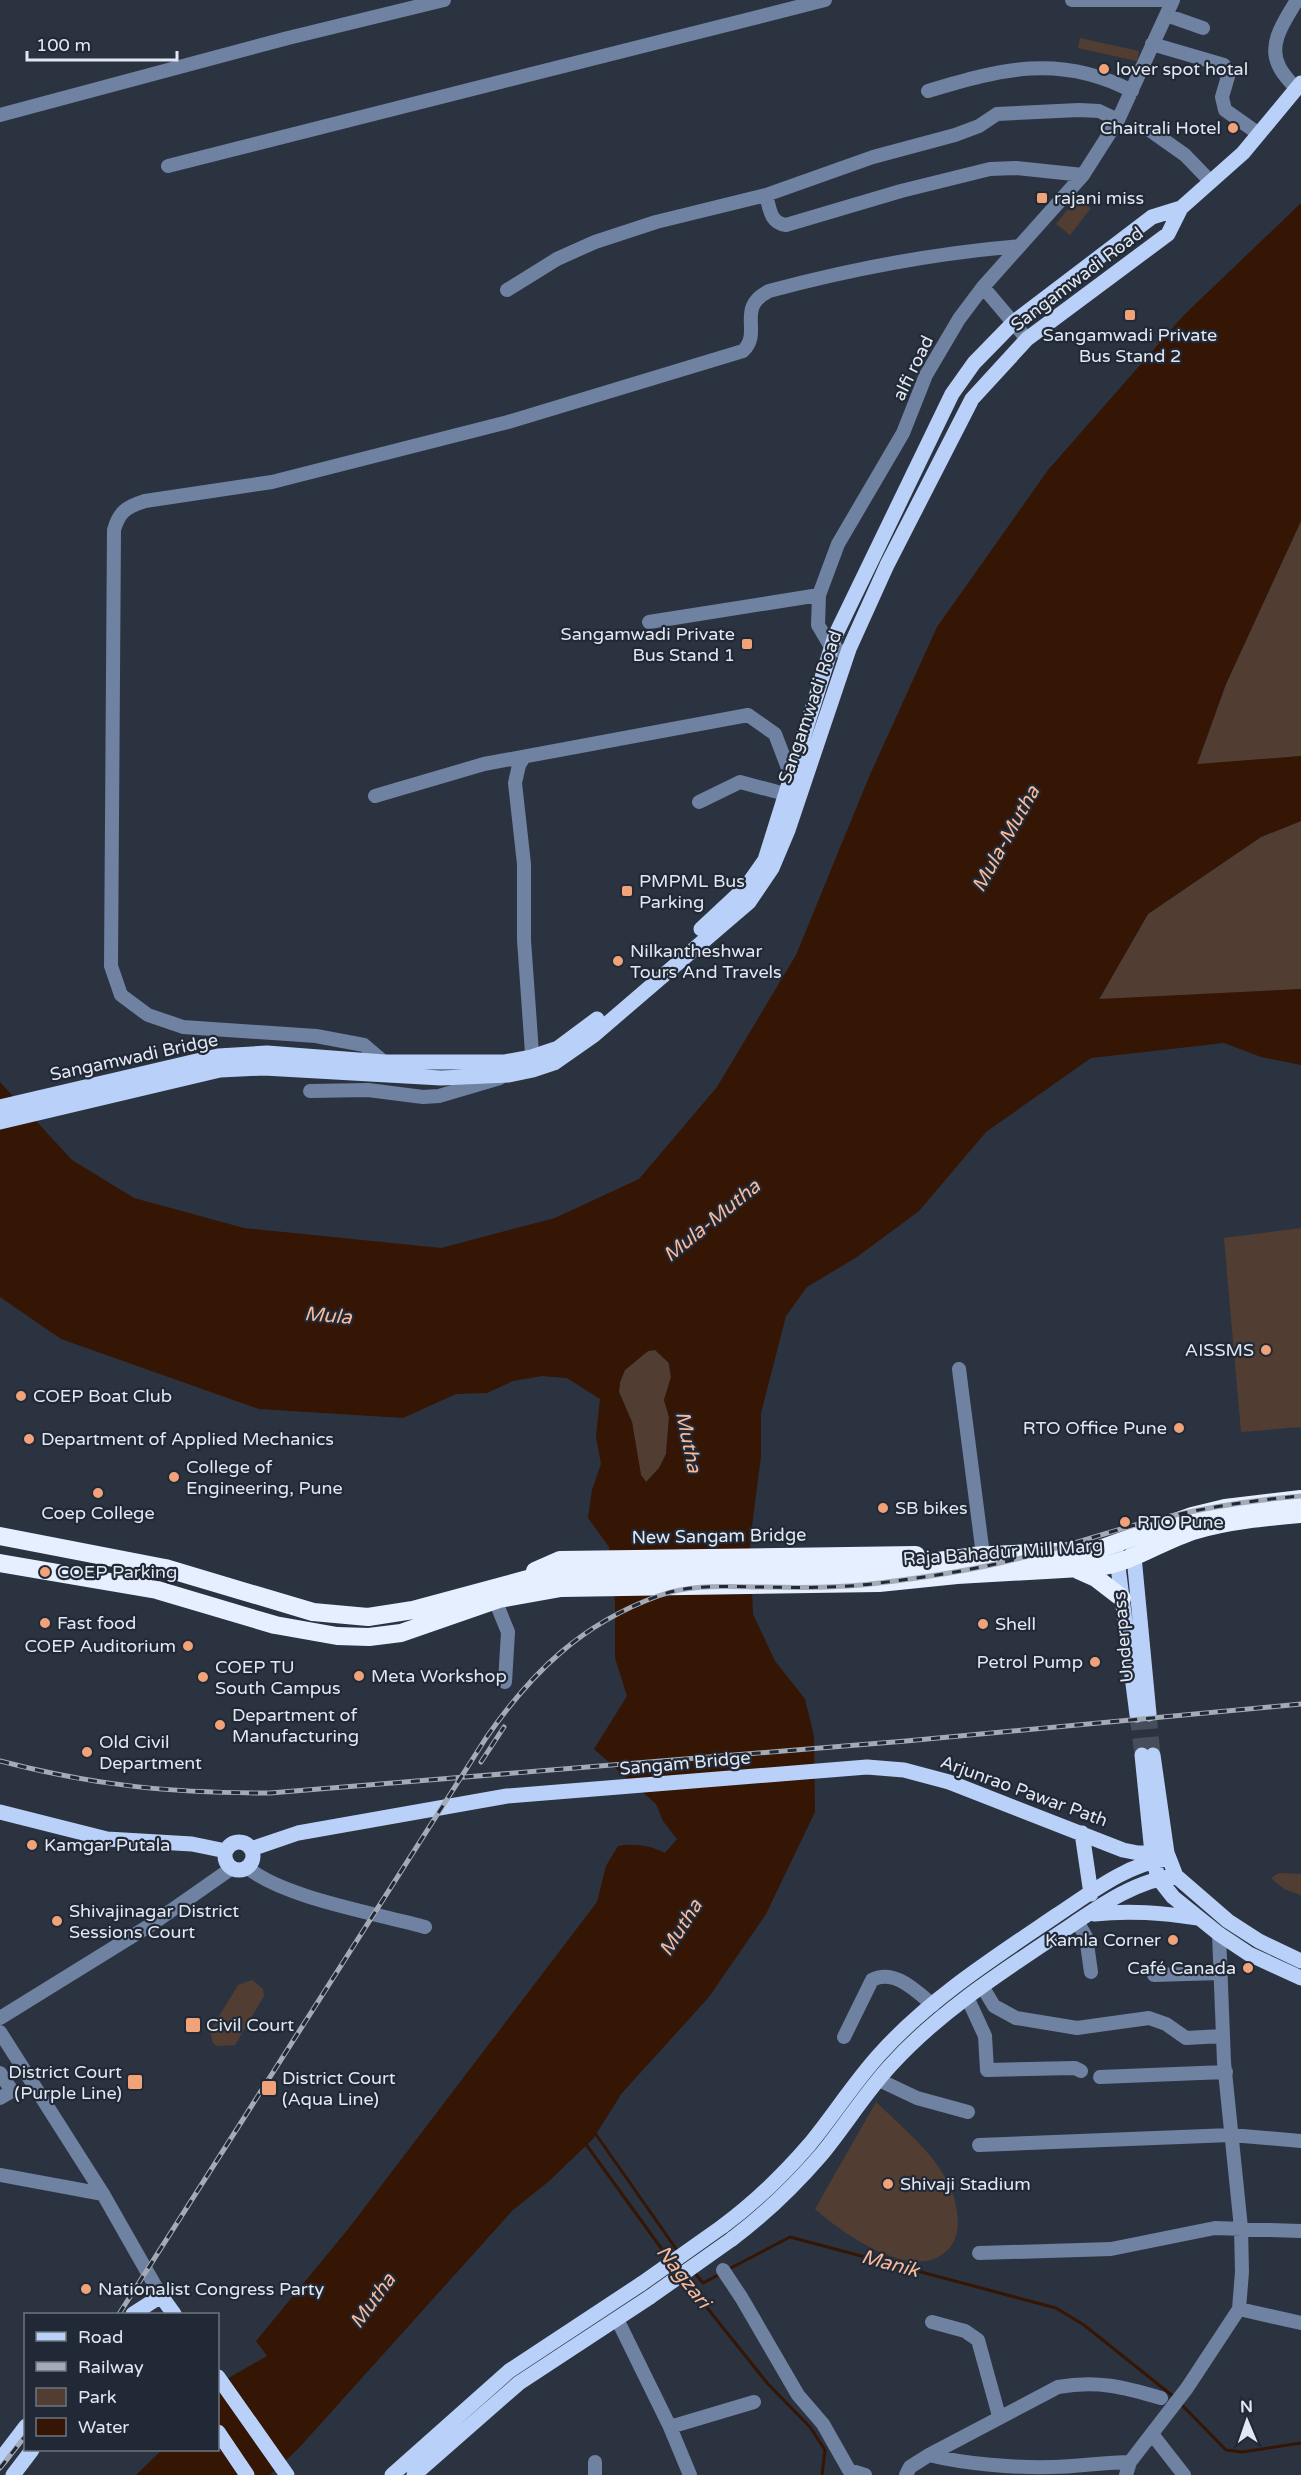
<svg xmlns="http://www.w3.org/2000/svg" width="1301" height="2475" font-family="'Varela Round',sans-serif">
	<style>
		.green { fill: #523d32 }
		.water { fill: #351504; fill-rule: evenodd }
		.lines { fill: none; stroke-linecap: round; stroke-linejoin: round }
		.stream { stroke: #351504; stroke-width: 3 }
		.major-tunnel { stroke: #464e5b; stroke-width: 15; stroke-dasharray: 15 8; stroke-linecap: butt }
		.minor { stroke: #6f82a2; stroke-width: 14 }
		.major { stroke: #b9d1f8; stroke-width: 15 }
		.highway { stroke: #e6efff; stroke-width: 18 }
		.rail-casing { stroke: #a5abb6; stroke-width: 5 }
		.rail { stroke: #212937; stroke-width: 3; stroke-dasharray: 9; stroke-linecap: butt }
		.major-bridge { stroke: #b9d1f8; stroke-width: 15 }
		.poi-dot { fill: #f0a279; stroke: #212937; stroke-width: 2 }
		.labels { text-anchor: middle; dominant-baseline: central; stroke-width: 4.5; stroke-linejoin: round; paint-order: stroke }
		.poi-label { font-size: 18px; fill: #e2e8f1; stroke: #212937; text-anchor: start }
		.street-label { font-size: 18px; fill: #e2e8f1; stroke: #212937 }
		.water-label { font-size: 20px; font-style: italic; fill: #f9b997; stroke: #212937 }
	</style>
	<rect width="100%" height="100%" fill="#2b3341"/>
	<path class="green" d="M1080,38L1139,51L1137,61L1078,48Z
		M1077,198L1091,208L1070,235L1056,224Z
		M1301,521V756L1197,765L1226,684Z
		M1301,821V989L1099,1000L1148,914L1261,837Z
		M1301,1228V1427L1241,1432L1224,1238Z
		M655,1350L668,1362L671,1377L664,1400L669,1417L666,1454L659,1468L647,1482L641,1476L632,1422L619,1392L620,1382L625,1370L648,1351Z
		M1279,1873L1301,1874V1895L1284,1889L1271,1878Z
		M252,1980L263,1989L264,1996L235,2045L217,2046L213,2043L210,2031L238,1985Z
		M876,2102C904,2129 942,2159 954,2197C958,2212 961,2233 951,2246C919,2288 843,2234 815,2209Z"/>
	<path class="water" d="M1301,203V521L1226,684L1197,764L1301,756V821L1261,837L1148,914L1099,999L1301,989V1065L1261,1057L1224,1043L1091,1058L986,1132L919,1211L857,1257L807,1287L786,1316L761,1413V1456L750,1542L753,1614L775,1661L805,1699L814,1736L815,1812L766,1914L709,1997L622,2093L593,2139L548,2182L513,2210L298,2449L270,2475H136L162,2450H218V2384L267,2356L256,2341L349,2228L597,1902L606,1866L618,1846C635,1843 650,1845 665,1853L677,1839L663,1821L656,1804L594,1749L627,1696L615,1658V1603L609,1547L588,1518L592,1490L601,1464L596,1437L600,1399L567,1378L542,1376L513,1381L487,1393L456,1394L403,1418L259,1409L61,1339L0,1297V1082L72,1160L134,1198L244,1228L441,1248L555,1218L639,1179L717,1087L796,955L869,777L937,627L1048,470L1184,315ZM655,1350L669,1363L671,1377L664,1400L669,1417L666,1454L659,1468L646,1482L641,1475L632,1422L619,1392L620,1382L625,1370L648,1351Z"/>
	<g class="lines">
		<path class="stream" d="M595,2133L679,2253
			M585,2143L669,2259
			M727,2270L790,2237L1056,2308L1084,2325L1174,2397
			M694,2272L703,2283L722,2273
			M684,2279L768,2384L810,2427L825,2450L822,2475
			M1181,2404L1226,2450L1242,2452L1301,2443"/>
		<path class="major-tunnel" d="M1149,1714L1153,1755
			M1137,1715L1142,1755"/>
		<path class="minor" d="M1072,0H1172
			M1166,15L1203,28
			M1152,44L1224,65L1229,73L1222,97L1225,110L1259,134
			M1296,89C1291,82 1282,74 1279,66C1267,43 1286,19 1297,0
			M928,91C1001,69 1060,53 1132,91
			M0,115L288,38L444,0
			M1151,131L1185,155L1211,182
			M168,166L825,0
			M766,195C770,209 770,223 786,225L901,191L990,169L1016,168L1083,175
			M983,287L1027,339
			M507,290L557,259L595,242L656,222L766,195L873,157L955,135L979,126L997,114L1079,110L1099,111L1118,120
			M649,622L819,595
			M847,654L831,647L818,625L819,595L838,544L903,433L926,375L959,319L983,287L1083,175L1118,120L1173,0
			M524,757L519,765L515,783L524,864V940L533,1067
			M375,796L484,764L748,715L775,734L791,776
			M699,802L740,782L785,794
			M384,1062L364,1045L316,1036L183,1027L148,1015L121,995L111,966L114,530C119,512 126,507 145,501L272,482L508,422L743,351C763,332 735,308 769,291C851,269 935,253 1020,246
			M310,1091L368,1090L423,1097L439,1096L500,1078
			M959,1369L983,1555
			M495,1600L508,1632L505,1682
			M247,1867C280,1897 379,1914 425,1927
			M1077,1921L1086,1937L1091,1972
			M1154,1975L1220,1973
			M982,1986L994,2006L1016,2018L1077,2028L1149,2018L1166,2024L1186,2038L1223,2036
			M967,1997L985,2036L987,2070L1075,2068L1081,2071
			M0,2018L152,1924L232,1868
			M0,2032L103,2194L161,2296
			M844,2037L872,1980C894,1968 916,1991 933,2005
			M0,2073L12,2091L0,2098
			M1100,2077L1226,2072
			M879,2080L917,2098L968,2112
			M979,2145L1231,2135L1301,2141
			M0,2175L103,2194
			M979,2253L1111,2249L1215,2228L1301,2231
			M723,2270L741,2297L798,2395L823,2424L849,2470L865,2475
			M1239,2309L1301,2323
			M617,2319L670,2427L690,2475
			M932,2322L965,2331L978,2340L999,2416
			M670,2427L754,2402
			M1152,2434L1184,2475
			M929,2455C965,2464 1015,2468 1052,2467C1078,2467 1103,2462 1130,2462
			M595,2475V2462
			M906,2475L910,2467L929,2455L1058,2387C1097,2380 1124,2387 1161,2398
			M1126,2475L1130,2462L1187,2388L1239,2309L1242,2272L1241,2228L1224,2062L1219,1934"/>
		<path class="major" d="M701,929L746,887L765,860L835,636L952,394L974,363L1014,322L1152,217L1181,208
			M0,1107L218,1056L267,1053L384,1062H504L531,1057L558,1048L597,1019
			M0,1122L220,1070L264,1068L441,1078L509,1075L533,1070L554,1063L594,1035L749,902L772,868L788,830L849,649L887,565L972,399L1027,339L1168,234L1181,208L1243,153L1301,83
			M1133,1546L1149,1714
			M1116,1551L1137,1715
			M1142,1755L1152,1853L1158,1878L1173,1897L1219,1934L1249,1954L1301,1978
			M1153,1755L1167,1853L1176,1876L1228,1921L1259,1941L1301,1961
			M0,1812L107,1839L192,1844L226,1851
			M1082,1833L1091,1894
			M225 1856a14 14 0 1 1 28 0a14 14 0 1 1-28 0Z
			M251,1849L298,1833L507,1796L867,1767L904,1770L949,1782L1123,1850L1138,1853H1167
			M1094,1914C1130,1910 1162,1913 1198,1918
			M723,2226C754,2203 784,2174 809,2145C833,2116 853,2084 879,2055C929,1999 995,1957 1057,1915C1089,1894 1127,1864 1166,1859
			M732,2239C764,2215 795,2185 821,2155C845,2126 865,2093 891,2065C940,2011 1003,1971 1063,1931C1097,1908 1135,1880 1176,1876
			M133,2314L161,2296L174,2314
			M218,2377L287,2475
			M218,2432L247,2475
			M0,2460L26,2426
			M13,2475L32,2450
			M392,2475L509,2371L641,2284
			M414,2475L519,2383L650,2297"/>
		<path class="highway" d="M0,1536L165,1568L313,1612L368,1617L413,1610L535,1577L878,1569L983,1555
			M971,1556L1097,1550L1192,1516L1225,1508L1301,1499
			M0,1563L157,1590L275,1625L337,1636L369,1637L401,1633L499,1599L561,1588L879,1583L957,1575L1098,1567C1134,1562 1162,1540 1196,1530C1230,1520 1266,1517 1301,1514
			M1078,1570L1096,1578L1122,1598
			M535,1571L560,1560L916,1555"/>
		<g class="rail-casing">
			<path id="rail" d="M0,1761C96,1786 172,1793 270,1793L906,1741L1301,1704
				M481,1762L504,1727
				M119,2314L486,1738C532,1672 581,1624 658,1596C692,1583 730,1587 766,1587C803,1588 842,1588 879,1583C920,1578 961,1572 1000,1563C1055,1551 1108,1531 1162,1518C1208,1507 1254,1500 1301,1496
				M0,2468L26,2435"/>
		</g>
		<use href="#rail" class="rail"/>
		<path class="major-bridge" d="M641,2284L723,2226
			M650,2297L732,2239"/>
	</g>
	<g class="poi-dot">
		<circle cx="1104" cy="69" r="6"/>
		<circle cx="1233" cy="128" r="6"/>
		<rect x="1036" y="192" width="12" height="12" rx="3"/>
		<rect x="1124" y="309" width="12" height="12" rx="3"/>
		<rect x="741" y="638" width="12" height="12" rx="3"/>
		<rect x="621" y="885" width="12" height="12" rx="3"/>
		<circle cx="618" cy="961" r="6"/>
		<circle cx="1266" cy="1350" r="6"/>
		<circle cx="21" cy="1396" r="6"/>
		<circle cx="1179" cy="1428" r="6"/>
		<circle cx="29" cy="1439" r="6"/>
		<circle cx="174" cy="1477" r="6"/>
		<circle cx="98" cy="1493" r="6"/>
		<circle cx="883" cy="1508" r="6"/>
		<circle cx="1125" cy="1522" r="6"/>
		<circle cx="45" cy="1572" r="6"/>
		<circle cx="45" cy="1623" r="6"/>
		<circle cx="983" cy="1624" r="6"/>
		<circle cx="188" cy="1646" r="6"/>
		<circle cx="1095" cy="1662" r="6"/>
		<circle cx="359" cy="1676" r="6"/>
		<circle cx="203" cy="1677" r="6"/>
		<circle cx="220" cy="1725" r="6"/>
		<circle cx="87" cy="1752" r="6"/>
		<circle cx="32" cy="1845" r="6"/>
		<circle cx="57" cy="1921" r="6"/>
		<circle cx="1173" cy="1940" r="6"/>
		<circle cx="1248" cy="1968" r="6"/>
		<rect x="185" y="2017" width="16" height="16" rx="3"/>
		<rect x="127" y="2074" width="16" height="16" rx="3"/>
		<rect x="261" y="2080" width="16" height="16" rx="3"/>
		<circle cx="888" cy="2184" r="6"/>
		<circle cx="86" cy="2289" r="6"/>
	</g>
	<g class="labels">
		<g class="poi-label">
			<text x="1116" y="69">lover spot hotal</text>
			<text x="1221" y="128" text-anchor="end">Chaitrali Hotel</text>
			<text x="1054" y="198">rajani miss</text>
			<text x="1130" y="335" text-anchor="middle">Sangamwadi Private<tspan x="1130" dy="21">Bus Stand 2</tspan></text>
			<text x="735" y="634" text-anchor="end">Sangamwadi Private<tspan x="735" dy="21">Bus Stand 1</tspan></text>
			<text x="639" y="881">PMPML Bus<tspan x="639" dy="21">Parking</tspan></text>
			<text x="630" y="951">Nilkantheshwar<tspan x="630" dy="21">Tours And Travels</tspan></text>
			<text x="1254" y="1350" text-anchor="end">AISSMS</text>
			<text x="33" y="1396">COEP Boat Club</text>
			<text x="1167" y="1428" text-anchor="end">RTO Office Pune</text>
			<text x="41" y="1439">Department of Applied Mechanics</text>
			<text x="186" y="1467">College of<tspan x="186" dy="21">Engineering, Pune</tspan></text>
			<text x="895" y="1508">SB bikes</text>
			<text x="98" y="1513" text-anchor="middle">Coep College</text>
			<text x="1137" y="1522">RTO Pune</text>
			<text x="57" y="1572">COEP Parking</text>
			<text x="57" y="1623">Fast food</text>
			<text x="995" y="1624">Shell</text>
			<text x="176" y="1646" text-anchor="end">COEP Auditorium</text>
			<text x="1083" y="1662" text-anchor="end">Petrol Pump</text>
			<text x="215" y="1667">COEP TU<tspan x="215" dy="21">South Campus</tspan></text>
			<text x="371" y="1676">Meta Workshop</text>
			<text x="232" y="1715">Department of<tspan x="232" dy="21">Manufacturing</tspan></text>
			<text x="99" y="1742">Old Civil<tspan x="99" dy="21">Department</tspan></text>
			<text x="44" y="1845">Kamgar Putala</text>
			<text x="69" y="1911">Shivajinagar District<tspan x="69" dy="21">Sessions Court</tspan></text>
			<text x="1161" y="1940" text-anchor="end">Kamla Corner</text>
			<text x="1236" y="1968" text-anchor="end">Café Canada</text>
			<text x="206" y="2025">Civil Court</text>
			<text x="122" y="2072" text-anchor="end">District Court<tspan x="122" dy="21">(Purple Line)</tspan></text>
			<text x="282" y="2078">District Court<tspan x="282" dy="21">(Aqua Line)</tspan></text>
			<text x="900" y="2184">Shivaji Stadium</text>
			<text x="98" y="2289">Nationalist Congress Party</text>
		</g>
		<g class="street-label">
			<text transform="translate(1077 279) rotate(-37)">Sangamwadi Road</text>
			<text transform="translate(913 368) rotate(-64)">alfi road</text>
			<text transform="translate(810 707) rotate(-71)">Sangamwadi Road</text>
			<text transform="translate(134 1057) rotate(-12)">Sangamwadi Bridge</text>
			<text transform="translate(719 1536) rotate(-1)">New Sangam Bridge</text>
			<text transform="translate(1003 1552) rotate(-4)">Raja Bahadur Mill Marg</text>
			<text transform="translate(1123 1637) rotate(-95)">Underpass</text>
			<text transform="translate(685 1763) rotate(-5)">Sangam Bridge</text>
			<text transform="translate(1024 1791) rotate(20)">Arjunrao Pawar Path</text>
		</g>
		<g class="water-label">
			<text transform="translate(1006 839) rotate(-61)">Mula-Mutha</text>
			<text transform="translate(712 1221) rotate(-39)">Mula-Mutha</text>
			<text transform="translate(328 1316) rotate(5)">Mula</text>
			<text transform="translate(688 1442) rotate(78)">Mutha</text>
			<text transform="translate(681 1928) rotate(-58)">Mutha</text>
			<text transform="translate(890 2264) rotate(15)">Manik</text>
			<text transform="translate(683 2277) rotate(52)">Nagzari</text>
			<text transform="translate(373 2301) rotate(-54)">Mutha</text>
		</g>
	</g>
	<rect x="24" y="2313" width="195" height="138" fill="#212937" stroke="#6e7581" stroke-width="1.5"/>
	<rect x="36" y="2332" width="30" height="9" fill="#b9d1f8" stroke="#6e7581" stroke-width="1.5"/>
	<text x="78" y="2343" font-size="18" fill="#e2e8f1">Road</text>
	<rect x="36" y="2362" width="30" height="9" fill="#a5abb6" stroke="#6e7581" stroke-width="1.5"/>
	<text x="78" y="2373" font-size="18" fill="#e2e8f1">Railway</text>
	<rect x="36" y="2388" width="30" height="18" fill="#523d32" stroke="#6e7581" stroke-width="1.5"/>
	<text x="78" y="2403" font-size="18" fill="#e2e8f1">Park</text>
	<rect x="36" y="2418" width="30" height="18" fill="#351504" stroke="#6e7581" stroke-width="1.5"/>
	<text x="78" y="2433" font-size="18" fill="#e2e8f1">Water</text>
	<g transform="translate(1247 2421) rotate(358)" stroke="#212937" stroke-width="4.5" paint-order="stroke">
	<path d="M0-4.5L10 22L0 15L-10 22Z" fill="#e2e8f1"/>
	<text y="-9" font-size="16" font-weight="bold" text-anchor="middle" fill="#e2e8f1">N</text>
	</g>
	<path d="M27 51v9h150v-9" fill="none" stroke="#e2e8f1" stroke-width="3"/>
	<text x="36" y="51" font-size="18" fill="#e2e8f1" stroke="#212937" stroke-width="4.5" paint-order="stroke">100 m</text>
</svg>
